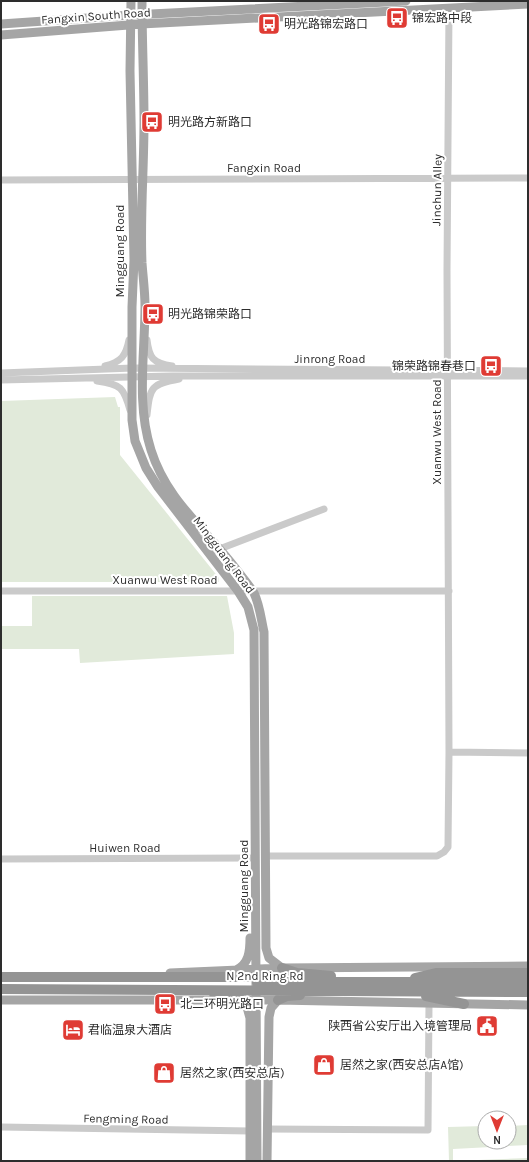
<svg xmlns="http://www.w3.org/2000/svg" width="529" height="1162" font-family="Karla,'Noto Sans SC',sans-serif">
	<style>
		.green { fill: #e1eada }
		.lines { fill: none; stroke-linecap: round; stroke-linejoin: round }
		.minor { stroke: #cacaca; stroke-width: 7 }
		.major { stroke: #a5a5a5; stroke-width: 9 }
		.highway { stroke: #949494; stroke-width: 10 }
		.labels { text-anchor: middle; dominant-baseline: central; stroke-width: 4; stroke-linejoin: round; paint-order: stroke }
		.street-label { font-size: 12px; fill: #2d2d2d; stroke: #fff }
		.poi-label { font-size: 12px; fill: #2d2d2d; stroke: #fff; text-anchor: start }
	</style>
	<rect width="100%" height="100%" fill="#fff"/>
	<path class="green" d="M115,397L118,407H120V455L219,578V582H1V401Z
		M32,596H227L234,633V654L80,663L79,649H1V626H32Z
		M528,1125V1145L453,1149V1161L528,1158V1161H449L448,1127L485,1126V1142H509V1126Z"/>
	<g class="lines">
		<path class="minor" d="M449,9L447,270L449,752L528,753
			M1,180L528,178
			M147,340C149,358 153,363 172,366
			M105,366C121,362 126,356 129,340
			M1,373L133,368L528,371
			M1,380L172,376H528
			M97,381C121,384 124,388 130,410
			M147,415C150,387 151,384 179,379
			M209,553L324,509
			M1,591H449
			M266,856H437L444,852L448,847L449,752
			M1,859L250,858
			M1,1127L250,1131
			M267,1129L428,1130L429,1004"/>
		<path class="major" d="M131,1L130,71L134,260L132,307V420L135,441L146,468L158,487L238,591L248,607L254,630L257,1161
			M142,1C142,41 144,81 144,122C144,169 140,216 142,263C143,277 145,292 145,306C145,354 136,403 151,450C167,501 205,528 236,569C242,577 249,585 254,593C260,606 261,619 264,632L266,948L269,958L282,968
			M1,24L131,15L406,1
			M1,35L141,24L528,4
			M236,970C249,964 250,951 250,938
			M170,973L282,968L528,966
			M1,1000H278L528,1005
			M241,1000L247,1007L250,1018V1161
			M267,1161L269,1017L271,1008L278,1000"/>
		<path class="highway" d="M282,968L297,973L331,976
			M1,977H265
			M415,978L436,973H528
			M257,982H528
			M1,989L528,992
			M214,994L241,1000
			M426,996L464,1004
			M278,1000L287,996L300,995"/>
	</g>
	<defs>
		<g id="bus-square" transform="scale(1.15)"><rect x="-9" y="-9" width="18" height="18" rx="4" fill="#df3b34" stroke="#fff"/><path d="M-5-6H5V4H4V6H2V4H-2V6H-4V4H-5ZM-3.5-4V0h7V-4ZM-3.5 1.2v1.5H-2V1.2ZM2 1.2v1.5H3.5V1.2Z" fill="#fff"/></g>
		<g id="civic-square" transform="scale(1.15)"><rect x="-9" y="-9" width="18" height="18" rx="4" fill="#df3b34" stroke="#fff"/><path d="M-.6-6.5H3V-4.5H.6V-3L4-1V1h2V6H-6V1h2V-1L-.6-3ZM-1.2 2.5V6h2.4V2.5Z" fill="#fff"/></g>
		<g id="hotel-square" transform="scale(1.15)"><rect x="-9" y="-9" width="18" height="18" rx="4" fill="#df3b34" stroke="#fff"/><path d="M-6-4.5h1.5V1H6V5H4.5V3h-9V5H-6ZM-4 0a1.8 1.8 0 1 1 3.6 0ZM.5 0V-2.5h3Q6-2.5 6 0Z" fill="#fff"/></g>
		<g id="shop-square" transform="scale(1.15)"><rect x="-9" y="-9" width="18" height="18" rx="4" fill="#df3b34" stroke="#fff"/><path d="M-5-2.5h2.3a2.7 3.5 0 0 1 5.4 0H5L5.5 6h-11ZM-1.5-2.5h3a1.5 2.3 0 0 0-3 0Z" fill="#fff"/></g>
	</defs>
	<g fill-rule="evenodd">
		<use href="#bus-square" x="397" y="18"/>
		<use href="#bus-square" x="269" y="24"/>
		<use href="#bus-square" x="152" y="122"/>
		<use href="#bus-square" x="153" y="314"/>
		<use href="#bus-square" x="491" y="366"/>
		<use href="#bus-square" x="165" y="1004"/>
		<use href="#civic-square" x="487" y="1026"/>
		<use href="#hotel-square" x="73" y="1030"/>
		<use href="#shop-square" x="324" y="1065"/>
		<use href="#shop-square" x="164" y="1073"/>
	</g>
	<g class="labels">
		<g class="street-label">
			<text transform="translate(96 16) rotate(-4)">Fangxin South Road</text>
			<text x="264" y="168">Fangxin Road</text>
			<text transform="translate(437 190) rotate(-89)">Jinchun Alley</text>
			<text transform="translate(120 251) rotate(-90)">Mingguang Road</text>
			<text x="330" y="359">Jinrong Road</text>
			<text transform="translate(437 432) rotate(-90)">Xuanwu West Road</text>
			<text transform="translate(224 555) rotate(53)">Mingguang Road</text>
			<text x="165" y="580">Xuanwu West Road</text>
			<text x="125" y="848">Huiwen Road</text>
			<text transform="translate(244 886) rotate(-90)">Mingguang Road</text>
			<text x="265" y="976">N 2nd Ring Rd</text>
			<text transform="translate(126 1119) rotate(1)">Fengming Road</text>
		</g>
		<g class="poi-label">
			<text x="412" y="18">锦宏路中段</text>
			<text x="284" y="24">明光路锦宏路口</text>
			<text x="168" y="122">明光路方新路口</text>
			<text x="168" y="314">明光路锦荣路口</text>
			<text x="476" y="366" text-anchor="end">锦荣路锦春巷口</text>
			<text x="180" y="1004">北二环明光路口</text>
			<text x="472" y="1026" text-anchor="end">陕西省公安厅出入境管理局</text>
			<text x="88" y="1030">君临温泉大酒店</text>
			<text x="340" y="1065">居然之家(西安总店A馆)</text>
			<text x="180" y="1073">居然之家(西安总店)</text>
		</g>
	</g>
	<rect width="529" height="1162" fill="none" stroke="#2d2d2d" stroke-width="4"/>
	<g transform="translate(497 1130) rotate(180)"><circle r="19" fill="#ffffff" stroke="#ababab"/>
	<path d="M0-3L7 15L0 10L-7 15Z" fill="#df3b34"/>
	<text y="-6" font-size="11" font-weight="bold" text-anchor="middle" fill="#2d2d2d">N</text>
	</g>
</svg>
